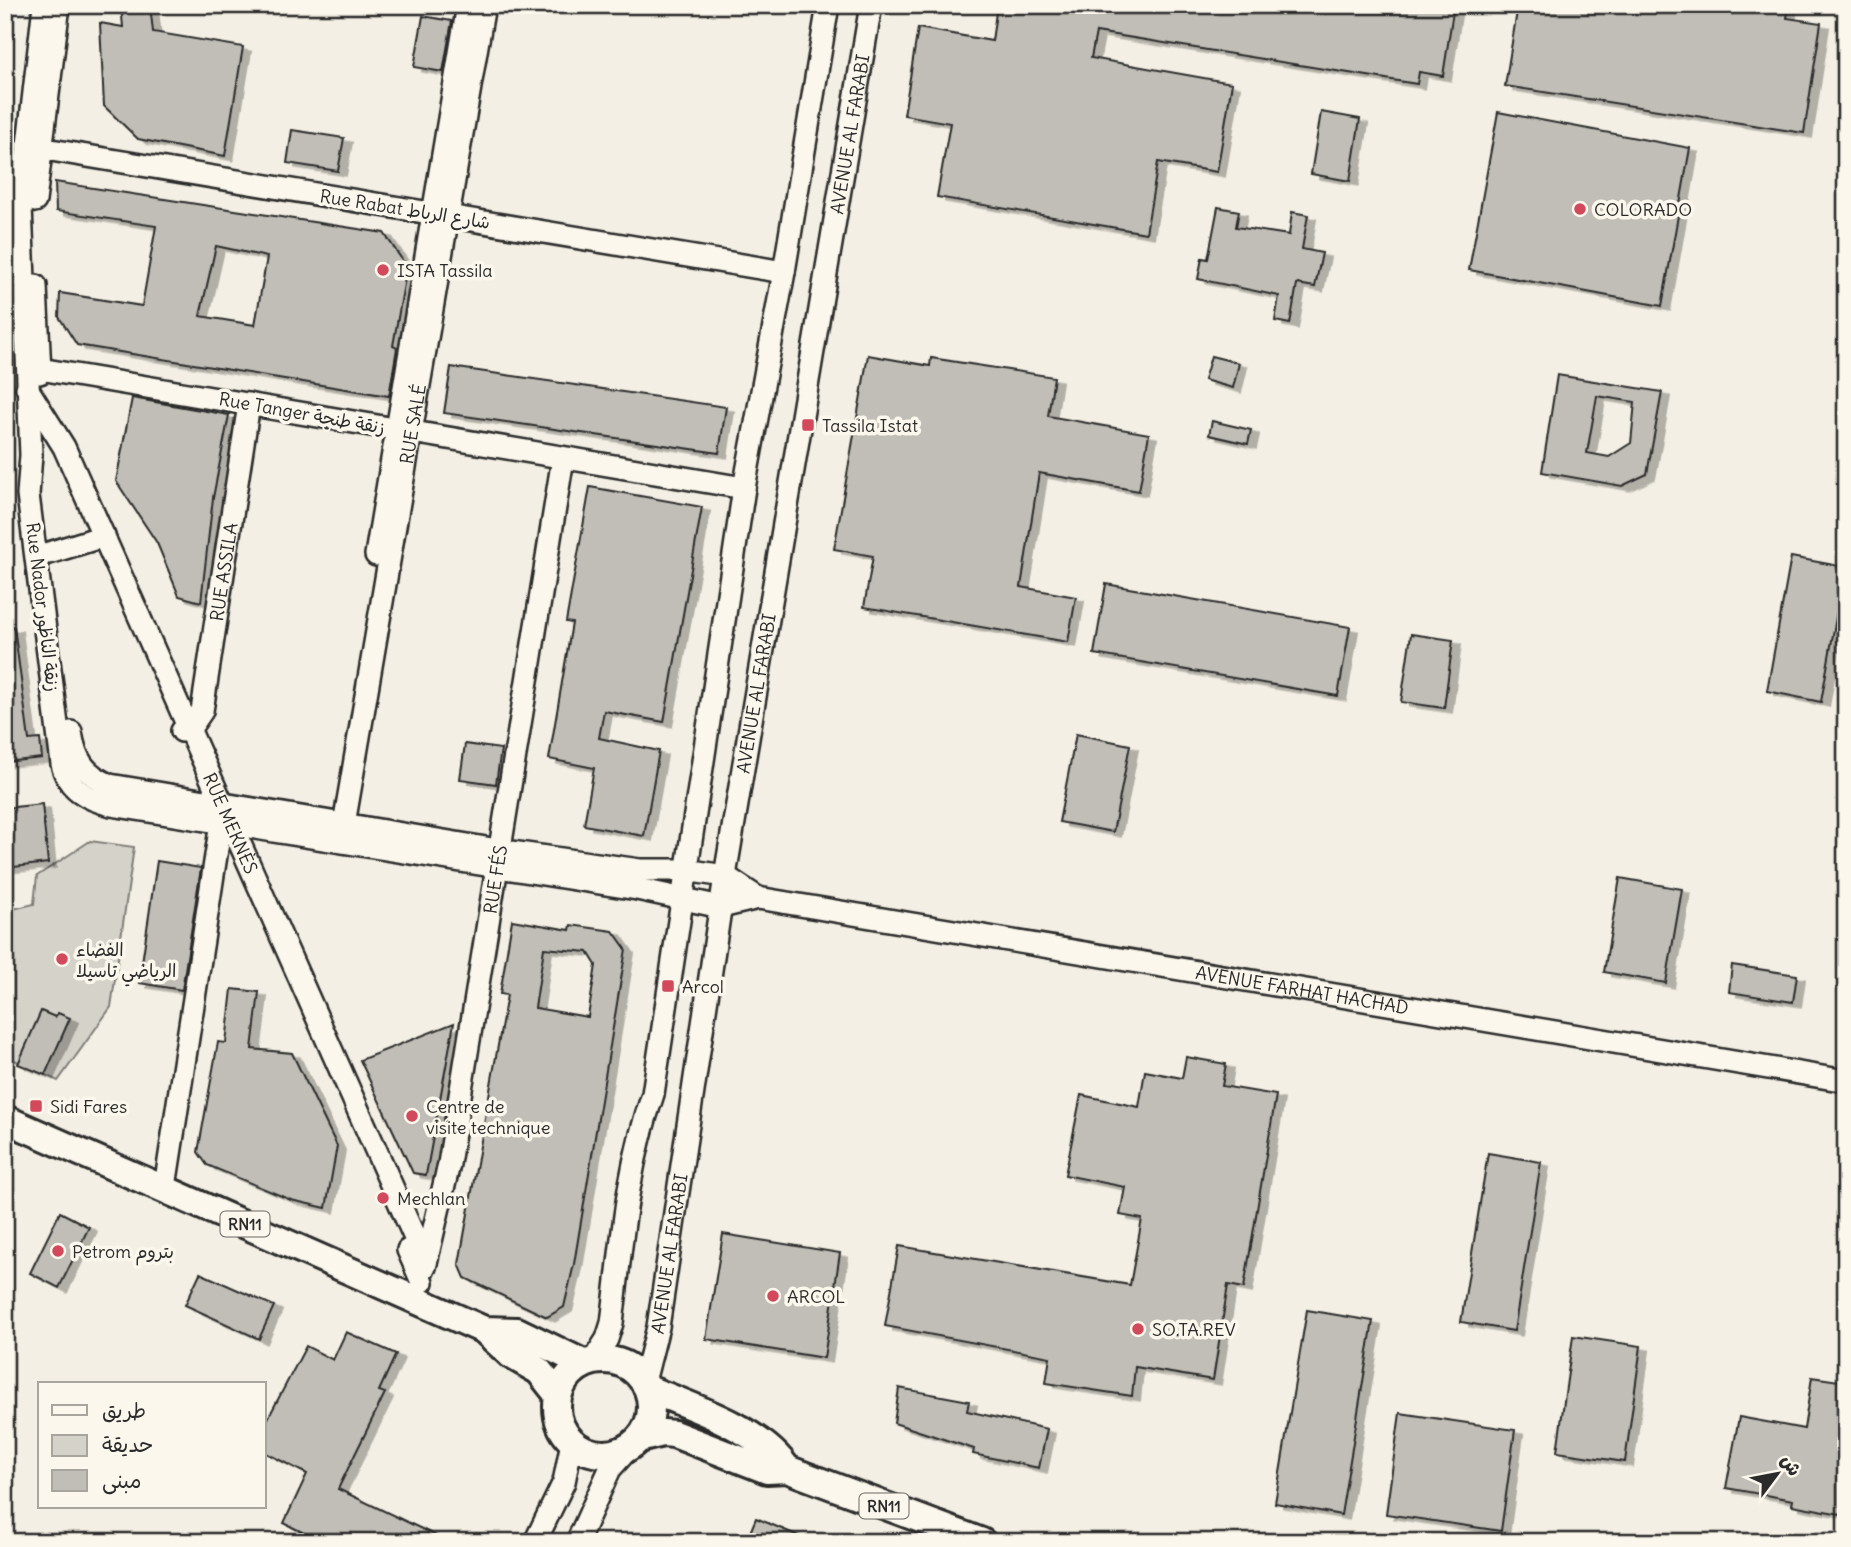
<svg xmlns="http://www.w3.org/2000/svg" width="1851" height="1547" font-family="Delius,'Playpen Sans Arabic',sans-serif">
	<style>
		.green { fill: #d5d2c9; stroke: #807e7a; stroke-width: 2 }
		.building { fill: #c0beb6; stroke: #2b2b2b; stroke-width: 2; fill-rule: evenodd; filter: url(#shadow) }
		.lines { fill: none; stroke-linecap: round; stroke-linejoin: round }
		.minor-casing { stroke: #2b2b2b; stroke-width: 26 }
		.major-casing { stroke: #2b2b2b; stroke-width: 32 }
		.minor { stroke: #fbf7ec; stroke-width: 21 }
		.major { stroke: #fbf7ec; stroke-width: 26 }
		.poi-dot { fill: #d1495b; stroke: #fbf7ec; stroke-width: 2.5 }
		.labels { text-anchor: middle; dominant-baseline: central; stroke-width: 7; stroke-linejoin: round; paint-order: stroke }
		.shield { fill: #fbf7ec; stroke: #696865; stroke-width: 2 }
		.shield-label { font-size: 16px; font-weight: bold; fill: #2b2b2b }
		.street-label { font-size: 18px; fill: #2b2b2b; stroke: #fbf7ec }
		.poi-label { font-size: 18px; fill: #2b2b2b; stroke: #fbf7ec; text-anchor: start }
	</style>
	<defs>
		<filter id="shadow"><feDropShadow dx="8" dy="4.5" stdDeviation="0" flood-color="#0004"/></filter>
	</defs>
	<rect width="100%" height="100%" fill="#f3efe4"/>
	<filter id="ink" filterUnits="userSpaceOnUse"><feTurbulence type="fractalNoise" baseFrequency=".0143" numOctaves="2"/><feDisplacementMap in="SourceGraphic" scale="14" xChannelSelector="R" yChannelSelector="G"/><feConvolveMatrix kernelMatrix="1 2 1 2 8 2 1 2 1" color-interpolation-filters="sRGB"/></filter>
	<g filter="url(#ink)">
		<path class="green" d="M90,841L134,847L111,1007L58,1081L6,1056L5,911L34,904L37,876Z"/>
		<path class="building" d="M121,5H150L153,32L243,47L225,156L138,139L104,106L100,23L123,27Z
			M997,5H1454L1443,76L1419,72L1417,84L1096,32L1091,58L1232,83L1217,172L1158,162L1146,233L937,197L950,123L904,115L918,28L992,41Z
			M1518,5H1789L1787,18L1821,23L1804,133L1505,86Z
			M423,16L452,21L443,72L414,67Z
			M1321,112L1360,119L1350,181L1311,174Z
			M1498,112L1690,148L1662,306L1469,270Z
			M292,130L344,138L338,171L287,163Z
			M55,182L384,233L407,267L393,346L397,348L389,396L77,345L59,317L60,293L142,306L156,226L56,211ZM216,246L267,257L255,325L200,316Z
			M1218,207L1239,211L1236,227L1289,235L1292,212L1308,215L1302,249L1322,253L1315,287L1297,284L1290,324L1275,321L1279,296L1198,279L1202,258L1208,259Z
			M868,355L930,366L931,358L1054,377L1048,416L1149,434L1139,491L1039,473L1021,587L1076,597L1068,642L864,607L873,556L834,549Z
			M1211,356L1239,363L1233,388L1204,380Z
			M451,367L726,407L719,453L444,413Z
			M1557,375L1662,392L1647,474L1622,486L1542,472ZM1597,396L1635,402L1631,443L1609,457L1587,453Z
			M132,398L229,415L213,498L201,602L179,596L157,543L116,481Z
			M1212,421L1251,430L1248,444L1209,435Z
			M590,487L702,507L664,722L604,711L599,738L659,751L644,836L584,825L594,768L549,759L572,623L566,622Z
			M1791,557L1845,567L1821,702L1767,691Z
			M1106,584L1350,627L1338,696L1094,654Z
			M14,627L29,740L40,739L42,758L5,762V628Z
			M1411,634L1453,640L1444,708L1401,702Z
			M1076,734L1130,745L1113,832L1059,822Z
			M465,744L501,749L496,784L460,779Z
			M42,804L48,863L5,868V808Z
			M157,861L201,868L182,990L139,983Z
			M1620,878L1682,889L1666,983L1604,972Z
			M512,920L570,930L571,925L613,931L626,949L574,1264L564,1307L547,1317L465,1278L459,1264L507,995L500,994ZM544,948L588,952L596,965L588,1017L535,1008Z
			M1732,965L1797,975L1793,1002L1729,992Z
			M232,989L259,992L252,1049L292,1053L337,1146L326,1208L291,1200L207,1165L198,1152L218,1042L226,1043Z
			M41,1011L55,1017L58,1013L70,1018L45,1075L18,1064Z
			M454,1023L426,1175L413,1173L360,1060Z
			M1186,1057L1226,1064L1222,1086L1276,1095L1244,1288L1228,1285L1213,1380L1135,1367L1132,1396L1046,1383L1050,1357L885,1326L899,1246L1130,1285L1142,1219L1120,1215L1125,1187L1065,1175L1081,1095L1139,1107L1145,1071L1182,1078Z
			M1488,1153L1541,1162L1514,1331L1461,1322Z
			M60,1212L89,1227L59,1288L30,1273Z
			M723,1234L840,1253L824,1358L706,1339Z
			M200,1273L274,1306L259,1339L185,1305Z
			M1307,1310L1373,1321L1341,1515L1275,1503Z
			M346,1332L396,1354L379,1391L385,1393L338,1489L449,1542H322L284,1523L307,1474L264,1452V1426L306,1346L333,1360Z
			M1573,1336L1641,1346L1625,1462L1557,1452Z
			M1812,1377L1846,1382V1515L1792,1505L1793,1500L1726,1488L1739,1417L1804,1429Z
			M899,1388L969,1401L967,1411L1047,1429L1039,1468L973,1454L974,1449L894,1423Z
			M1400,1413L1515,1430L1501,1531L1386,1514Z
			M756,1518L813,1542H746Z"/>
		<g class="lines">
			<g class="minor-casing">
				<g id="minor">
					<path id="s1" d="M44,5L21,206L31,455L28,495L62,764C68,789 87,799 111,805L637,889L721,907L758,898L1846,1081"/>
					<path d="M27,146L784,272"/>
					<path d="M35,201L59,5"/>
					<path d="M36,286L40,373"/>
					<path d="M28,367L744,488"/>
					<path id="s2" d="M27,388L64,447L426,1263"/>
					<path d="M49,553L104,536"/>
					<path d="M376,555L468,5"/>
					<path id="s3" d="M182,731L191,727L202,711L249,404"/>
					<path d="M71,732C75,759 84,774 110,785L498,850L640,870H685L725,876L758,898"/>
					<path id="s4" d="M342,836L484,5"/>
					<path d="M165,1187L221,823"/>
					<path d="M408,1250L422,1282"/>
					<path id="s5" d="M425,1267L449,1164L563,458"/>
					<path d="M593,1361L607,1339L612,1323C622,1242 626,1172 653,1094L744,488L784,272L828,5"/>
					<path id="s6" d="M644,1382L658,1327L725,876L871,5"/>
					<path d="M535,1542L564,1482L572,1442"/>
					<path d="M577,1542L610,1469L628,1449"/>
				</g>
			</g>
			<g class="major-casing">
				<path id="major" d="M5,1119L484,1330L511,1355L539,1371L558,1395
					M484,1330L517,1331L585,1364
					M557 1407a47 47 0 1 1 94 0a47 47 0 1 1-94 0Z
					M648,1389C690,1406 763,1430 787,1469
					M639,1439L663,1433L674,1434L767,1470L787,1469L982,1542"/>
			</g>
			<use href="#minor" class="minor"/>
			<use href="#major" class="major"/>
		</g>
	</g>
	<g class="poi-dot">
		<circle cx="1580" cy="209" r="7"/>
		<circle cx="383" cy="270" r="7"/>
		<rect x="801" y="418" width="14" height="14" rx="3.5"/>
		<circle cx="62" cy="959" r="7"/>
		<rect x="661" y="979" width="14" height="14" rx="3.5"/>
		<rect x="29" y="1099" width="14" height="14" rx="3.5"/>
		<circle cx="412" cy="1116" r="7"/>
		<circle cx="383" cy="1198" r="7"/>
		<circle cx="58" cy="1251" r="7"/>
		<circle cx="773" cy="1296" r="7"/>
		<circle cx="1138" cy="1329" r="7"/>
	</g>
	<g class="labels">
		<g class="shield">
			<rect x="220.5" y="1211.5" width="49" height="25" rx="5"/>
			<rect x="859.5" y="1493.5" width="49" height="25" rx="5"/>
		</g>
		<g class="shield-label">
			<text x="245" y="1224">RN11</text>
			<text x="884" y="1506">RN11</text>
		</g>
		<g class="street-label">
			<text stroke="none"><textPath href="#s6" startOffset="1265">AVENUE AL FARABI</textPath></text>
			<text transform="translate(405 209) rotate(9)">Rue Rabat شارع الرباط</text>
			<text transform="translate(302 413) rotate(10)">Rue Tanger زنقة طنجة</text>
			<text stroke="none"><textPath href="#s4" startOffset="418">RUE SALÉ</textPath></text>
			<text stroke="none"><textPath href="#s3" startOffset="170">RUE ASSILA</textPath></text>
			<text transform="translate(43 607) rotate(83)">Rue Nador زنقة الناظور</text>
			<text stroke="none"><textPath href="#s6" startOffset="698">AVENUE AL FARABI</textPath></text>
			<text stroke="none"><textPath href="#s2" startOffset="481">RUE MEKNÈS</textPath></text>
			<text stroke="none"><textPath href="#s5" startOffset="394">RUE FÉS</textPath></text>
			<text stroke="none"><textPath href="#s1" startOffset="2039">AVENUE FARHAT HACHAD</textPath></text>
			<text stroke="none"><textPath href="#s6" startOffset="131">AVENUE AL FARABI</textPath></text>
		</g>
		<g class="poi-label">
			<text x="1594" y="209">COLORADO</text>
			<text x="397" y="270">ISTA Tassila</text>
			<text x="822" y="425">Tassila Istat</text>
			<text x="76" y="949">الفضاء<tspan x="76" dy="21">الرياضي تاسيلا</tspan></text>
			<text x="682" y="986">Arcol</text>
			<text x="50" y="1106">Sidi Fares</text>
			<text x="426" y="1106">Centre de<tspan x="426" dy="21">visite technique</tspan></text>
			<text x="397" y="1198">Mechlan</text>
			<text x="72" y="1251">Petrom بتروم</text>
			<text x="787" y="1296">ARCOL</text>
			<text x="1152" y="1329">SO.TA.REV</text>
		</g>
	</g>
	<rect width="1851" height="1547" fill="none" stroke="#fbf7ec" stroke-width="28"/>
	<rect x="14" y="14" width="1823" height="1519" fill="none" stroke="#2b2b2b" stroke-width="2.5" filter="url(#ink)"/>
	<rect x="38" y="1382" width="228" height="126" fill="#fbf7ec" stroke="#a8a59f" stroke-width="2"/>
	<rect x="52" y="1405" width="35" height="10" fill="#fbf7ec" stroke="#a8a59f" stroke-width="2"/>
	<text x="102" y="1418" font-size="21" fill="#2b2b2b">طريق</text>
	<rect x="52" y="1435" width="35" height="21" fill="#d5d2c9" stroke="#a8a59f" stroke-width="2"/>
	<text x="102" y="1452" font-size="21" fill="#2b2b2b">حديقة</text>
	<rect x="52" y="1470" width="35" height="21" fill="#c0beb6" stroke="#a8a59f" stroke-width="2"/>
	<text x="102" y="1488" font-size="21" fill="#2b2b2b">مبنى</text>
	<g transform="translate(1777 1474) rotate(58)" stroke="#fbf7ec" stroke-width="5" paint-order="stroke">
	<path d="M0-5L12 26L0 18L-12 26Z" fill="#2b2b2b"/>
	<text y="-10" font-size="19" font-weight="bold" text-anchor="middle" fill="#2b2b2b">ش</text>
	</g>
</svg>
